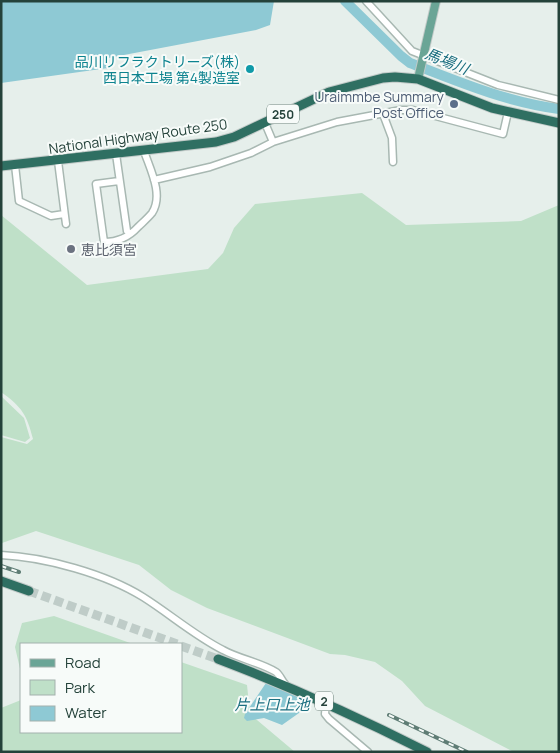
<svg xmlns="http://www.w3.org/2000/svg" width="560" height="753" font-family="Manrope,'Noto Sans JP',sans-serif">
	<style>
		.green { fill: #bfe0c8 }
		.water { fill: #8ec9d4 }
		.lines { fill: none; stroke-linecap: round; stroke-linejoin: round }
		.river { stroke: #8ec9d4; stroke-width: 10 }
		.highway-tunnel { stroke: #bfccc8; stroke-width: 9; stroke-dasharray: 9 4.5; stroke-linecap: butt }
		.minor-casing { stroke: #a8b8b2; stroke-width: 9 }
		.major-casing { stroke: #c2cac8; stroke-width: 10 }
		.highway-casing { stroke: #c2cac8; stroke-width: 11 }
		.minor { stroke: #fff; stroke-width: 6 }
		.major { stroke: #6aa596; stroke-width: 8 }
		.highway { stroke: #2f6f62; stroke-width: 9 }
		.rail-casing { stroke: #5f7d75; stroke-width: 4 }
		.rail { stroke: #f7fbf9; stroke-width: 2; stroke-dasharray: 5.5; stroke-linecap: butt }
		.culture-dot { fill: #0f9aa8; stroke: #f7fbf9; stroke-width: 2 }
		.service-dot { fill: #5c6f8a; stroke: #f7fbf9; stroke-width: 2 }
		.worship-dot { fill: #6b7280; stroke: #f7fbf9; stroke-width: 2 }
		.labels { text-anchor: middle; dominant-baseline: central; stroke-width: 4; stroke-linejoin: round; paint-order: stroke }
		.shield { fill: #f7fbf9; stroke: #637a73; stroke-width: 1 }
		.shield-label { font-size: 12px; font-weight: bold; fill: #24423a }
		.culture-label { font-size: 14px; fill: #0d838f; stroke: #f7fbf9; text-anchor: end }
		.service-label { font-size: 14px; fill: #4e5e75; stroke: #f7fbf9; text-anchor: end }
		.street-label { font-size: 14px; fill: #24423a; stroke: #f7fbf9 }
		.worship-label { font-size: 14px; fill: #5b616d; stroke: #f7fbf9; text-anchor: start }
		.water-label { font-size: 15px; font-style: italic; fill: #1c6f80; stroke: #f7fbf9 }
	</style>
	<rect width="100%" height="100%" fill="#e6efeb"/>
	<path class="green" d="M362,193L406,225L521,221L559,205V752H514L425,706L402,681L375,662L345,655L330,654L207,608L171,590L139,565L36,531L2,543L1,542V437L27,444L33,439C27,415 22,407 1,392V215L87,285L208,269L223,253L234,228L255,204Z
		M1,396L24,418L30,438L25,442L1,435Z
		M54,616L133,644H21V673L15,647L22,623Z
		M181,662L247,685L250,714L295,752H1V708L21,700V732H181Z"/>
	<path class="water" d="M1,1H274L270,25L256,30L108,58V68L1,83Z
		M266,683L302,698L305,701L299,713L282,725L264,718L247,721L244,718L245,714Z"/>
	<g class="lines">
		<path class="river" d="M345,1L401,56L410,63C459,82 506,102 559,109"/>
		<path class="highway-tunnel" d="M29,591L177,644
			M181,646L218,659"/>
		<g class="minor-casing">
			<path id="minor" d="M366,1L412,51L498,85L559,100
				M383,114L392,138L393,162
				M265,123L273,142
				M116,154L127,231L130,234
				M58,161L66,224
				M15,165L19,201L51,216L64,214
				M154,180L210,167L251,153L273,142L337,122L401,110H413L503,134L508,112
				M119,181L96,184L104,242C117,242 129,237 138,227C142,223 148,218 152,213C164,195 150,169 144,151
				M1,555C45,557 106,574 143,597C170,614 195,636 223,650C239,659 260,662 276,672C280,675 282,681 285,684
				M326,702L325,714L329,719L368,752"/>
		</g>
		<g class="major-casing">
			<path id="major" d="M418,79L436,1"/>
		</g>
		<g class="highway-casing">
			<path id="highway" d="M1,166L216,142L234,137L329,92L383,78L395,77L418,79L492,108L559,123
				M1,581L29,591
				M218,659C289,686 358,717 427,752"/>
		</g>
		<use href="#minor" class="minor"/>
		<use href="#major" class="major"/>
		<use href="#highway" class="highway"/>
		<g class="rail-casing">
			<path id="rail" d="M1,566L19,572
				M389,715L467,752"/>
		</g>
		<use href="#rail" class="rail"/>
	</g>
	<circle class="culture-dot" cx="250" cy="69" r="5"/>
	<circle class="service-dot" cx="454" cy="104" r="5"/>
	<circle class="worship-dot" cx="71" cy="249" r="5"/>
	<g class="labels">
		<g class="shield">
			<rect x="267" y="104.5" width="32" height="19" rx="4"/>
			<rect x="315" y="691.5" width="18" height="19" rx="4"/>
		</g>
		<g class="shield-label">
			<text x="283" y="114">250</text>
			<text x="324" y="701">2</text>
		</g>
		<g class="culture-label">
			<text x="240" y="61">品川リフラクトリーズ(株)<tspan x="240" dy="16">西日本工場 第4製造室</tspan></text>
		</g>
		<g class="service-label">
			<text x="444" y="96">Uraimmbe Summary<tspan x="444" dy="16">Post Office</tspan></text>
		</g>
		<g class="street-label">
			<text transform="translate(138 136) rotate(-8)">National Highway Route 250</text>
		</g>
		<g class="worship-label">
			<text x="81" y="249">恵比須宮</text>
		</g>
		<g class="water-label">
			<text transform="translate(447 61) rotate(22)">馬場川</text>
			<text x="272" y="704">片上口上池</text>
		</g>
	</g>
	<rect width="560" height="753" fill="none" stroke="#24423a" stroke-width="5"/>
	<rect x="20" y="643" width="162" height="90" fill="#f7fbf9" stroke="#a3b1ad"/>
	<rect x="30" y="659" width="25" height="8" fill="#6aa596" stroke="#a3b1ad"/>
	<text x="65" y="668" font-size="15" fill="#24423a">Road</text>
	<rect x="30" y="680" width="25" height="15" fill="#bfe0c8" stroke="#a3b1ad"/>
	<text x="65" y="693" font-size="15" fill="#24423a">Park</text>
	<rect x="30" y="706" width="25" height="15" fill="#8ec9d4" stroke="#a3b1ad"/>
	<text x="65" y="718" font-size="15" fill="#24423a">Water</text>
</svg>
